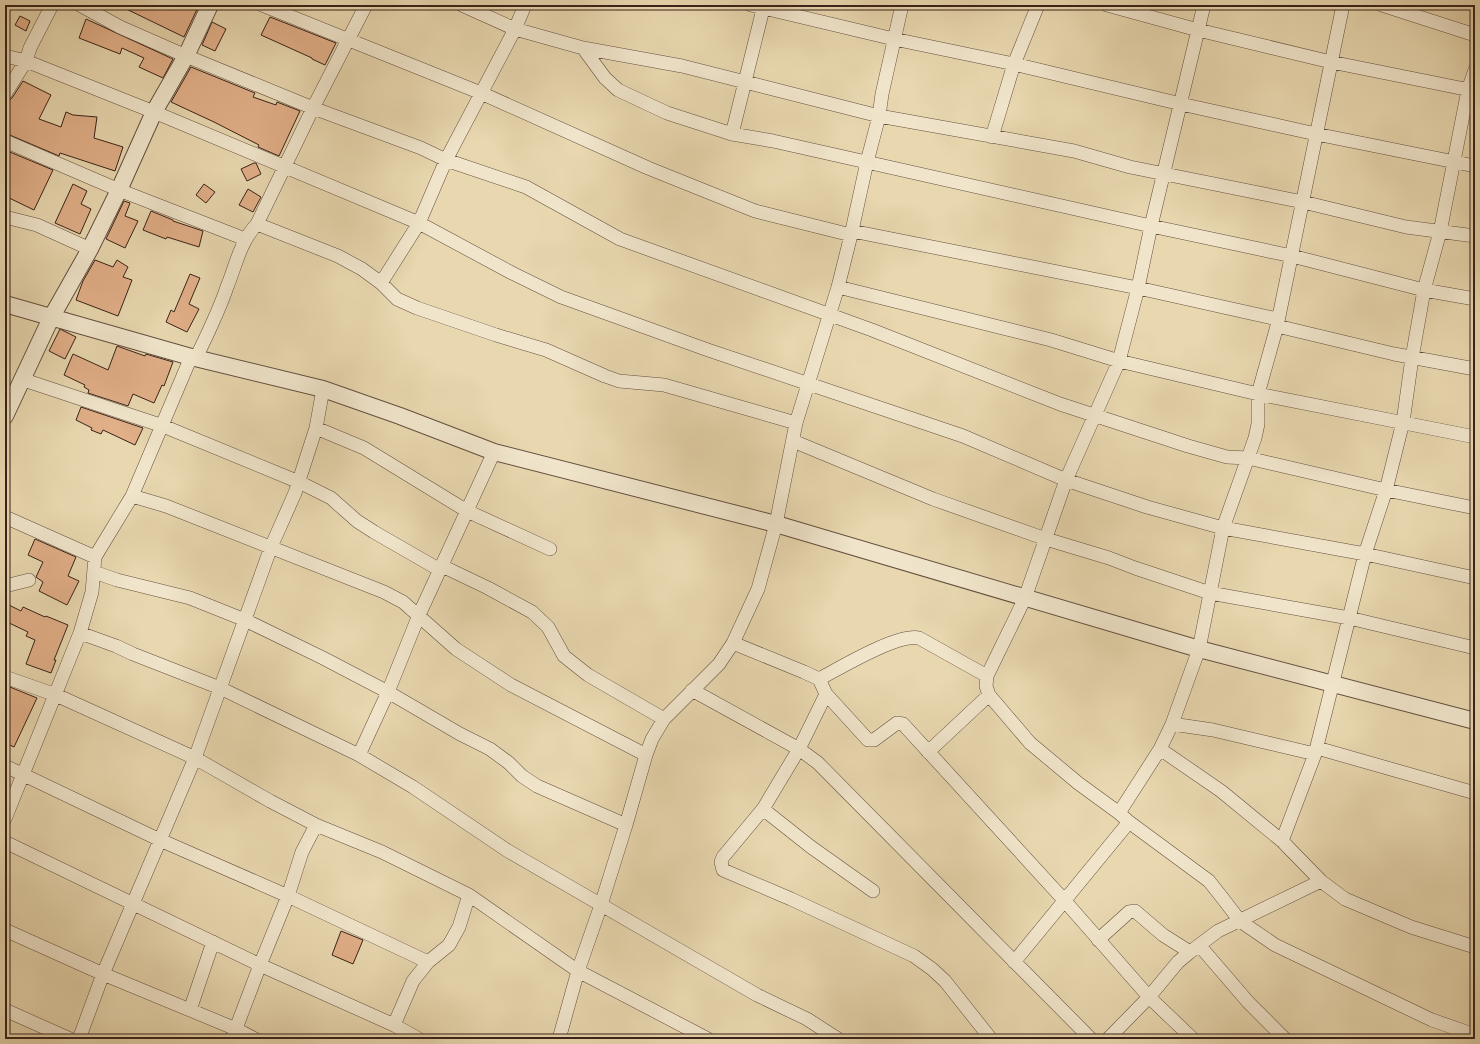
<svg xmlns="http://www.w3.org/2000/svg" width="1480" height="1044" font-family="'IM FELL DW Pica',serif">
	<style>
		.building { fill: #e1af88; stroke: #392219 }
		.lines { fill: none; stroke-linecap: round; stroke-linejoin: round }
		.minor-casing { stroke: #654f3e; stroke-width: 14 }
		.tertiary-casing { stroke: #654f3e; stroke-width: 18 }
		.minor { stroke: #f0e5cb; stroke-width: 13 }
		.tertiary { stroke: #f0e5cb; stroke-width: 16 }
	</style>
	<rect width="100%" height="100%" fill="#e8d7af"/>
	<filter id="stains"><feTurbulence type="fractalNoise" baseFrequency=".005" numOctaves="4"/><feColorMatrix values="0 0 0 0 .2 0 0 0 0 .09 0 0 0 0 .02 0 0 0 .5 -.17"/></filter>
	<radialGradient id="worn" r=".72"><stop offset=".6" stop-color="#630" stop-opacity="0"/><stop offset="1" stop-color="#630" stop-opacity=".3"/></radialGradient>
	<path class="building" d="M118,5H199L184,37Z
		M20,16L30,21L26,31L15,25Z
		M270,17L336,43L325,65L312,59V58L261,35Z
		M86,19L173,59L163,78L139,67L144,58L122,48L120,54L79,38Z
		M212,22L226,29L215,51L202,45Z
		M191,67L255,93L253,97L276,105L277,102L300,111L279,156L258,147L259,145L214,122L171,102Z
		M23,81L51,95L39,119L61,127L66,112L73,115L97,117L94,138L123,147L115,171L60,153L59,156L5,133V105L6,102L12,98Z
		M5,150L53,170L34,210L5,196Z
		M254,163H256L261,174L247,181L241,169Z
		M73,184L87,191L81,204L91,209L80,234L55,223Z
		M204,184L215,192L206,203L196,195Z
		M248,189L261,197L253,212L239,205Z
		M124,201L130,203L125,216L138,221L125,248L106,239Z
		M151,211L173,220V221L203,231L199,247L167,237L166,239L143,230Z
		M95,260L113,267L117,260L128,267L123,277L132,280L118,316L76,300L83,281Z
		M190,274L200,278L189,304L199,309L187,332L166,322L171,310L174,312Z
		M60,329L76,337L65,359L49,351Z
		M117,346L145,356L146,354L173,362L164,386L162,385L154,403L133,394L128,406L88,393L89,390L84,387L85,385L64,375L73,354L108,370Z
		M81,407L143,428L135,445L103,430L101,434L91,430L92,428L76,420Z
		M35,539L76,557L68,576L79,581L67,605L39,591L43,582L36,577L43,562L28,555Z
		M5,603L21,611L23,607L45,617L46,616L68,625L54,660H56L51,673L26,664L35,640L26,636L28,632L5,621Z
		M5,685L37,698L14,747L5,743Z
		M341,931L363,940L353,964L332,955Z"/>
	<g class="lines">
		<g class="minor-casing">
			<path id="minor" d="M80,5L120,27L186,56L313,108L421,148L446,160L526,187L620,239L872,330L1060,404L1188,446L1227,457L1248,458L1386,490L1475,508
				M262,5L481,93L648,168L755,211L851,235
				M462,5L515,29L583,48L682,66L879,116L1074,151L1130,167L1303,202L1406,227L1475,236
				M751,5L894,39L1014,64L1181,104L1316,134L1475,166
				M1107,5L1198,30L1331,62L1475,91
				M1204,5L1151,226L1138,288L1119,361L1066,480L1025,598L987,676L986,686L989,695L1030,743L1078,783L1119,813L1129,822L1209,881L1224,900L1240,921L1275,945L1432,1020L1475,1035
				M1382,5L1475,35
				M583,48L605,78L618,90L667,113L732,134L773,141L1151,226L1292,256L1424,290L1475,299
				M5,56L26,61L154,112L419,223L512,273L561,297L708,350L963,436L1066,480L1147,507L1223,528L1365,554L1475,578
				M5,94L26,61L30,48L52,5
				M732,134L764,5
				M992,137L1014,64L1038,5
				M5,141L119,190L245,239
				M5,217L37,225L90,249
				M257,224L338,256L362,269L381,283L397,299L417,308L496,335L546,350L605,376L619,381L664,385L796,423
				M852,231L1138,288L1277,319
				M381,283L419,223L446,160L515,29L525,5
				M838,287L1051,340L1119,361L1258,394L1475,437
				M1277,326L1394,354L1475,369
				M196,358C207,335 219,311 227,287C236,265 240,242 257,224L313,108L366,5
				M21,379L163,426L299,482L331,498L357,521L374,532L440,570
				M316,428L364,448L467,511L550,549
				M793,441L933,499L1046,539L1109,558L1135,568L1210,593L1349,618L1475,648
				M132,496L166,506L384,592L403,602L456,649L511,685L646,755
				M5,517L95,557
				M442,566L488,588L532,612L548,627L564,656L588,675L664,719
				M94,572L117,580L190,598L245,620L323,658L388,692L460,734L490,749L509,763L522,776L537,786L626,825
				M5,586L29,580
				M80,633L116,646L133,654L220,688L359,755L413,787L508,851L757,995L807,1019L838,1039
				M733,643L804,672L819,679L826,694L868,740H874L897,723L903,724L1064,900L1149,997L1193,1039
				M5,677L56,695L195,758L270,801L316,825L382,852L469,895L578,971L708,1039
				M819,679C840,668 898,633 919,638L987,676
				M692,690L799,749L818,763L1091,1039
				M826,694L799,749L763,809L723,857L721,862L723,870L791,899L914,956L932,969L945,981L991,1039
				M1172,724L1213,730L1315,754
				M1317,748L1475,793
				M1160,749L1221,791L1282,841L1321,881L1345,899L1411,927L1475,947
				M928,752L989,695
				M359,755L388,692L419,615L494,452
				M5,766L160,840L288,896L428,962
				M763,809L811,847L873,891
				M1119,813L1160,749L1172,724L1199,649L1223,528L1255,438L1258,424V394L1277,326L1343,5
				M5,819L80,633L92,592L95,557L132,496L191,357
				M1282,841L1315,754L1365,554L1386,490L1403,422L1412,358L1424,290L1440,232L1468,90L1475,70
				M5,842L260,965L394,1025L419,1039
				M5,930L103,974L236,1029L255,1039
				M1098,940L1129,912L1135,911L1163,935L1190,952
				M1199,945L1248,1002L1285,1039
				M1014,962L1129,822
				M5,1010L70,1039
				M190,1010L213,942
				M394,1025L413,981L428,962L449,945L459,927L469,895
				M79,1039L103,974L195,758L271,547L295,493L316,428L323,389
				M232,1039L260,965L288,896L302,852L316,825
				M559,1039L578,971L601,905L626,825L646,755L652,739L664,719L719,664L733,643L758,589L776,524L796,423L838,287L851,235L867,162L879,116L882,94L902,5
				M1108,1039L1149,997L1178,962L1190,952L1218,931L1321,881"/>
		</g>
		<g class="tertiary-casing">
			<path id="tertiary" d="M5,304L191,357L323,389L400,416L494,452L776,524L1199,649L1475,721
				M5,416L51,318L90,249L119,190L154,112L186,56L210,5"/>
		</g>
		<use href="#minor" class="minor"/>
		<use href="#tertiary" class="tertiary"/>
	</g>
	<rect width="1480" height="1044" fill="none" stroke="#e8d7af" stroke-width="20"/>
	<rect x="6" y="6" width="1468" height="1032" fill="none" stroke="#392219" stroke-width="2"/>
	<rect x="10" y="10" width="1460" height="1024" fill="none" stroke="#392219"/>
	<rect width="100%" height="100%" filter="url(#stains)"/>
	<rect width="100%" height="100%" fill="url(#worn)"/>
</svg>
